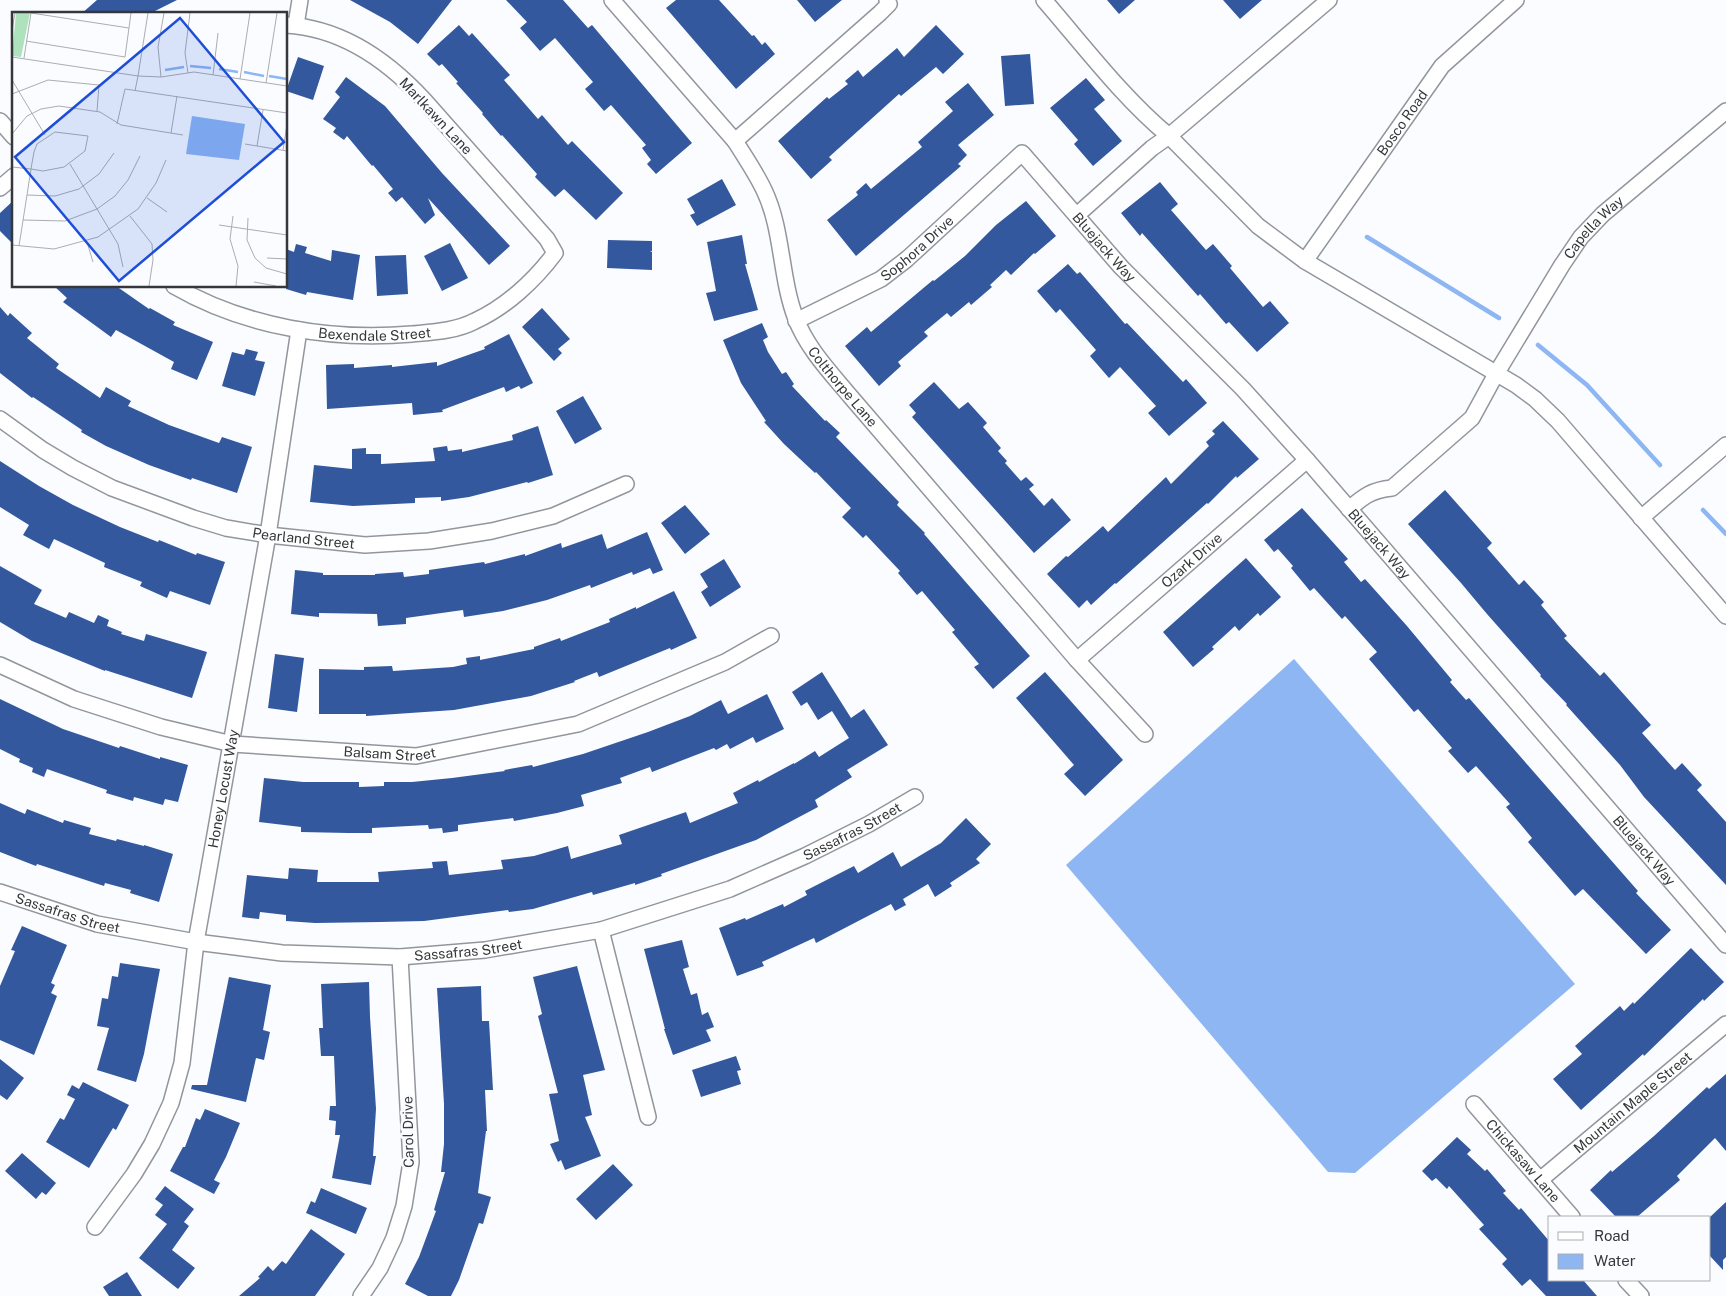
<svg xmlns="http://www.w3.org/2000/svg" width="1726" height="1296" font-family="'Public Sans',sans-serif">
	<style>
		.water { fill: #8eb6f2 }
		.lines { fill: none; stroke-linecap: round; stroke-linejoin: round }
		.stream { stroke: #8eb6f2; stroke-width: 4.5 }
		.building { fill: #33589e }
		.minor-casing { stroke: #92969c; stroke-width: 18 }
		.minor { stroke: #fff; stroke-width: 15 }
		.labels { text-anchor: middle; dominant-baseline: central; stroke-width: 5; stroke-linejoin: round; paint-order: stroke }
		.street-label { font-size: 14px; fill: #35373a; stroke: #fafcff }
		.inset-river { fill: none; stroke: #8eb6f2; stroke-width: 2.5 }
		.inset-road { fill: none; stroke: #abadb0; stroke-width: 1 }
		.view { fill: #1d4ed8; fill-opacity: 0.15; stroke: #1d4ed8; stroke-width: 2.5 }
		.inset-edge { fill: none; stroke: #35373a; stroke-width: 2.5 }
	</style>
	<rect width="100%" height="100%" fill="#fafcff"/>
	<path class="water" d="M1294,659L1575,984L1355,1173L1328,1172L1066,865Z"/>
	<g class="lines">
		<path class="stream" d="M1367,237L1499,318
			M1538,345L1587,385L1660,465
			M1703,510L1726,534"/>
	</g>
	<path class="building" d="M97,0H177L149,14H81Z
		M350,0H452L418,44L390,22Z
		M506,0H563L588,28L592,25L692,143L656,174L647,164L651,160L642,148L646,145L611,105L604,111L585,89L593,82L555,38L540,51L520,28L527,22Z
		M676,0H719L752,36L754,35L762,45L765,42L775,54L736,89L666,8Z
		M797,0H842L815,22Z
		M1107,0H1135L1119,14Z
		M1223,0H1262L1240,19Z
		M459,25L469,36L472,33L510,75L504,80L538,119L542,115L568,145L572,141L623,193L596,220L564,189L555,197L535,177L537,174L502,135L501,136L482,114L483,113L456,83L458,82L442,64L439,66L427,54Z
		M936,25L964,54L943,74L936,67L901,96L899,94L829,157L832,160L811,179L778,141L827,97L829,99L848,84L845,81L858,70L863,77L897,48L904,57Z
		M1030,54L1034,104L1005,106L1001,56Z
		M298,57L324,66L313,100L286,91Z
		M346,77L385,106L442,173L510,246L489,265L428,198L435,215L425,224L402,197L396,202L388,193L393,189L373,165L372,166L347,136L344,140L333,132L336,128L323,119L340,97L335,92Z
		M1086,78L1105,100L1094,109L1122,141L1093,166L1074,144L1078,140L1050,108Z
		M968,83L994,115L958,145L967,155L958,164L961,166L856,256L827,220L858,195L856,192L866,183L871,189L922,147L918,142L953,111L945,102Z
		M722,179L736,205L697,226L690,215L695,213L687,199Z
		M1160,182L1178,204L1171,210L1206,250L1213,244L1232,266L1230,268L1263,307L1270,301L1289,323L1257,352L1229,322L1226,324L1200,294L1198,296L1142,233L1140,236L1121,213Z
		M14,200V245L0,231V213Z
		M1026,201L1056,236L1035,254L1034,253L1011,275L1006,270L990,285L992,287L971,305L969,302L951,317L947,313L924,332L928,336L898,362L901,366L879,386L845,346L867,327L871,332L933,280L934,281L965,256L996,225Z
		M742,235L747,264H745L758,310L714,321L706,293L716,291L707,242Z
		M608,240L652,241V251L650,252H652V270L607,268Z
		M450,243L468,278L442,291L424,256Z
		M296,244L307,247L305,253L331,261L332,250L360,255L353,300L307,292L306,295L286,289V249L294,252Z
		M406,255L408,294L377,296L375,256Z
		M1068,264L1077,274L1080,272L1125,324L1127,323L1183,382L1186,379L1207,403L1169,436L1148,413L1156,406L1120,367L1109,378L1090,356L1096,350L1060,309L1056,313L1037,291Z
		M54,286H116L149,309L150,308L175,322L173,325L213,342L197,380L171,369L174,362L116,330L111,337L63,302L67,298Z
		M0,307L8,316L10,313L32,333L27,338L59,364L56,368L100,398L106,387L131,401L128,406L169,425L219,443L222,437L252,447L237,493L192,478L191,480L149,465L106,446L81,432L82,430L33,397L32,398L0,373Z
		M542,308L570,339L558,349L562,353L554,361L522,327Z
		M762,323L768,337L763,340L768,352L782,374L786,372L794,384L792,386L825,421L826,420L840,433L836,437L899,502L897,505L925,533L924,534L1030,656L993,689L974,667L979,664L952,632L955,630L922,591L917,595L898,573L900,571L866,535L863,538L842,517L851,508L816,472L815,473L784,444L764,422L766,421L741,383L723,340Z
		M509,334L533,383L521,389L519,386L506,392L504,387L442,410L443,412L413,415L412,403L327,409L326,365L354,364V368L392,365V367L437,362V366L485,349L484,347Z
		M246,349L258,352L255,360L265,362L255,396L222,386L232,352L244,355Z
		M934,382L959,409L968,402L987,423L983,427L1001,448L998,451L1007,461L1005,463L1021,481L1026,477L1034,485L1029,489L1044,506L1052,498L1071,520L1034,553L912,417L916,413L909,405Z
		M583,396L602,429L575,444L556,411Z
		M1223,421L1259,459L1237,478L1236,476L1208,504L1207,503L1116,584L1115,583L1091,605L1087,600L1079,608L1047,574L1066,556L1068,557L1103,526L1108,532L1166,477L1171,484L1209,446L1206,442L1215,434L1212,431Z
		M538,426L553,475L528,483L527,482L469,497L441,501V497L415,498V503L353,506L310,502L314,465L352,469V449L366,448V454H381V464L435,461L433,448L447,446L448,451L462,449V452L513,440L512,435Z
		M0,461L39,486L73,505L120,527L158,542L159,540L196,555L197,553L225,562L210,605L170,591L167,598L140,586L142,582L104,567L105,563L54,539L49,549L23,535L29,525L0,507Z
		M1445,490L1492,543L1487,548L1519,585L1524,580L1544,602L1541,605L1567,636L1564,638L1600,676L1604,672L1651,725L1642,733L1675,770L1682,763L1702,785L1697,790L1726,822V885L1644,797L1620,765L1566,705L1567,704L1540,676L1541,675L1487,614L1461,583L1408,524Z
		M685,505L710,534L685,554L661,523Z
		M1302,508L1348,559L1344,562L1361,582L1365,579L1407,626L1452,680L1450,682L1466,700L1469,698L1638,891L1636,893L1671,930L1646,954L1583,889L1575,896L1528,842L1532,838L1506,807L1510,804L1476,766L1468,773L1448,751L1452,748L1418,709L1414,712L1369,659L1377,652L1345,616L1342,619L1314,588L1310,591L1291,568L1293,566L1278,549L1274,552L1264,540Z
		M647,532L663,570L653,574L650,568L633,575L632,572L591,588L590,585L547,600L503,611L464,617L463,610L406,618V624L378,626L377,614L319,613V617L291,614L295,570L323,573V575H375V574L403,572L404,577L429,574V570L484,562L485,564L525,554V556L561,543L562,548L602,534L607,549Z
		M1246,558L1281,597L1260,616L1258,613L1239,631L1235,626L1212,647L1214,649L1193,667L1163,632Z
		M724,559L741,587L710,607L701,592L708,587L700,574Z
		M0,566L42,590L34,604L66,618L69,612L94,623L98,615L109,620L107,626L122,632L121,634L144,641L146,634L207,652L192,698L105,670V671L32,641L0,622Z
		M674,591L697,638L671,650L670,648L599,677L597,672L574,681L575,682L531,696L454,710L366,716V714H319V669L364,670V667L392,666L393,671L453,667L467,664L466,658L480,656V660L534,649V647L560,638L561,641L610,622L609,619L636,607V609Z
		M275,654L304,658L297,712L268,708Z
		M822,672L851,718L864,709L888,745L847,770L852,777L815,800L818,807L756,840L661,874L662,876L635,885V883L593,895L592,892L533,909L509,912L508,910L424,921L380,922L315,923L286,921V915L260,912L259,919L242,917L247,875L288,879L289,868L318,870L317,882H379L378,872L433,868L432,862L447,861L449,875L503,869L501,860L534,856L568,846L571,859L622,844L619,835L686,812L690,823L738,803L733,793L758,780L759,782L794,763V764L815,751L819,757L849,738L832,711L818,720L807,702L801,706L792,692Z
		M1045,672L1123,760L1085,796L1064,774L1074,765L1016,698Z
		M767,694L784,729L756,743L753,737L730,749L727,744L716,750L714,748L652,772L650,767L620,778L622,783L581,795L584,806L557,813L514,821L513,818L458,825V831L443,833L442,828L429,829L428,825L372,828V833H348L301,832V827L259,822L264,778L303,782H359V787L384,786V782H412L452,778L505,771L504,770L532,765L533,767L583,754L648,732L690,716L721,700L728,714Z
		M0,699L63,729L119,748L120,746L160,759V757L188,765L178,802L165,799L163,805L134,797L133,801L106,793L107,790L47,769L44,777L32,772L33,768L19,762L20,759L0,749Z
		M0,803L25,814L27,809L63,823L64,820L91,828L89,834L116,841L117,839L144,846V845L173,854L159,902L130,893L131,890L105,883L104,886L37,864L36,866L0,852Z
		M966,818L991,844L976,859L980,863L950,883L952,886L935,897L928,884L903,899L906,905L895,911L891,904L816,943L814,938L762,962L764,966L737,976L719,928L745,918L746,920L783,904L784,907L807,895L805,891L854,866L858,873L893,852L901,867L941,843Z
		M22,926L67,945L51,983L55,985L51,993L57,996L34,1055L0,1040V986L15,951L11,950Z
		M682,940L689,967L683,969L691,995L697,993L702,1015L708,1012L714,1027L706,1030L711,1041L673,1055L664,1029H665L644,949Z
		M1691,948L1724,982L1704,1001L1703,999L1644,1056L1643,1054L1581,1110L1553,1079L1582,1054L1575,1046L1620,1006L1624,1011L1633,1002L1634,1004Z
		M120,963L160,969L144,1054L136,1082L97,1070L109,1028L97,1026L102,998L108,999L112,976L118,977Z
		M577,966L605,1070L583,1075L592,1115L585,1117L601,1156L565,1170L561,1160L558,1162L550,1144L559,1141L549,1094L558,1093L538,1016L542,1014L533,977Z
		M229,977L271,985L263,1030L270,1032L264,1060L256,1058L246,1102L191,1089L192,1085H207Z
		M369,982L370,1017L376,1109L373,1156H376L371,1185L332,1178L340,1135H335L336,1121L329,1120L330,1106H336L334,1056H321L319,1028H323L321,984Z
		M481,986L482,1021H489L493,1090H485L487,1131H486L478,1193L491,1197L483,1224L479,1223L459,1280L451,1296H428L405,1284L419,1257L436,1211L434,1210L445,1172H441L444,1144V1104L437,988Z
		M736,1056L741,1070L737,1071L741,1084L701,1097L692,1070Z
		M0,1059L24,1078L7,1100L0,1095Z
		M1726,1074V1151L1715,1138L1677,1176L1680,1180L1637,1217H1616L1590,1190L1611,1170L1612,1172L1654,1136L1707,1087L1709,1089Z
		M83,1082L129,1105L116,1130L113,1128L89,1168L46,1142L60,1118L64,1120L75,1099L67,1095L72,1085L79,1089Z
		M205,1109L240,1123L226,1157L214,1180L220,1183L214,1194L170,1171L183,1147H185L196,1118L200,1120Z
		M1457,1137L1471,1150L1467,1154L1485,1171L1487,1169L1506,1191L1503,1193L1519,1210L1521,1208L1550,1242V1280H1583L1597,1296H1546L1530,1279L1522,1286L1502,1264L1507,1259L1479,1229L1484,1225L1449,1186L1447,1189L1436,1178L1432,1181L1422,1171Z
		M22,1153L56,1183L46,1195L42,1192L36,1199L5,1171Z
		M613,1164L633,1185L596,1220L576,1199Z
		M165,1186L194,1209L184,1222L189,1226L172,1250L195,1268L178,1289L139,1258L167,1224L155,1215L163,1205L155,1199Z
		M321,1188L367,1208L356,1234L306,1213L311,1201L315,1203Z
		M1726,1202V1257L1723,1260V1270L1710,1256V1217Z
		M311,1229L345,1254L315,1296H239L260,1278L258,1277L268,1266L273,1271L282,1261L286,1264Z
		M127,1272L142,1296H109L103,1287Z"/>
	<g class="lines">
		<g class="minor-casing">
			<g id="minor">
				<path id="s1" d="M612,0L735,141C745,157 756,173 764,190C783,229 780,278 796,319C807,348 830,372 850,396L1077,660L1145,734"/>
				<path d="M1044,0C1083,45 1123,98 1169,136L1329,0"/>
				<path d="M296,25L300,0"/>
				<path d="M0,121L14,137"/>
				<path d="M735,141L880,13L889,4L887,0"/>
				<path d="M0,188L14,176"/>
				<path d="M1077,215L1152,148L1169,136L1258,226L1305,261L1516,385L1535,399L1558,421L1726,616"/>
				<path id="s2" d="M1305,261L1442,66L1516,0"/>
				<path id="s3" d="M174,286C245,327 331,341 412,334C433,332 456,331 475,321C506,307 535,280 555,253L547,239L424,100C388,61 342,28 286,25"/>
				<path id="s4" d="M796,321L881,279L907,259L1022,153L1121,267L1243,389L1307,460L1726,945"/>
				<path id="s5" d="M0,419L43,450L73,468L112,488L193,518L226,528L268,535L365,545L429,541L492,531L553,516L626,484"/>
				<path id="s6" d="M1349,509C1364,496 1372,490 1392,488L1472,418L1496,374L1562,265L1581,237L1603,214L1726,111"/>
				<path d="M1641,518L1726,445"/>
				<path id="s7" d="M1077,660L1307,460"/>
				<path id="s8" d="M0,665L74,699L161,727L232,744L416,756L578,724L725,662L771,636"/>
				<path id="s9" d="M0,892L97,924L196,942L282,953L400,957L485,950L601,930L730,889L805,856L869,824L915,797"/>
				<path d="M601,930L648,1117"/>
				<path id="s10" d="M1474,1104L1572,1217"/>
				<path id="s11" d="M1540,1180L1726,1024"/>
				<path id="s12" d="M95,1227L134,1174L152,1144L171,1103L182,1063L196,942L268,535L299,330"/>
				<path d="M1626,1280L1641,1296"/>
				<path d="M361,1296L380,1268L394,1238L404,1206L411,1162L400,957"/>
			</g>
		</g>
		<use href="#minor" class="minor"/>
	</g>
	<g class="labels">
		<g class="street-label">
			<text transform="translate(436 116) rotate(47)">Marlkawn Lane</text>
			<text stroke="none"><textPath href="#s2" startOffset="169">Bosco Road</textPath></text>
			<text stroke="none"><textPath href="#s6" startOffset="382">Capella Way</textPath></text>
			<text stroke="none"><textPath href="#s4" startOffset="142">Sophora Drive</textPath></text>
			<text stroke="none"><textPath href="#s4" startOffset="409">Bluejack Way</textPath></text>
			<text stroke="none"><textPath href="#s3" startOffset="209">Bexendale Street</textPath></text>
			<text stroke="none"><textPath href="#s1" startOffset="460">Colthorpe Lane</textPath></text>
			<text stroke="none"><textPath href="#s5" startOffset="331">Pearland Street</textPath></text>
			<text stroke="none"><textPath href="#s4" startOffset="814">Bluejack Way</textPath></text>
			<text stroke="none"><textPath href="#s7" startOffset="152">Ozark Drive</textPath></text>
			<text stroke="none"><textPath href="#s8" startOffset="404">Balsam Street</textPath></text>
			<text stroke="none"><textPath href="#s12" startOffset="465">Honey Locust Way</textPath></text>
			<text stroke="none"><textPath href="#s9" startOffset="881">Sassafras Street</textPath></text>
			<text stroke="none"><textPath href="#s4" startOffset="1219">Bluejack Way</textPath></text>
			<text stroke="none"><textPath href="#s9" startOffset="71">Sassafras Street</textPath></text>
			<text stroke="none"><textPath href="#s9" startOffset="476">Sassafras Street</textPath></text>
			<text stroke="none"><textPath href="#s11" startOffset="121">Mountain Maple Street</textPath></text>
			<text transform="translate(408 1132) rotate(-91)">Carol Drive</text>
			<text stroke="none"><textPath href="#s10" startOffset="75">Chickasaw Lane</textPath></text>
		</g>
	</g>
	<g transform="translate(12 12)">
		<rect width="275" height="275" fill="#fafcff"/>
		<path d="M4,1H18L9,45L0,44Z" fill="#ade2bd"/>
		<path d="M180,104L233,112L227,148L174,142Z" fill="#8eb6f2"/>
		<path class="inset-river" d="M178,54L199,56M207,57L226,60M153,58L172,55M232,60L252,64M257,64L275,67"/>
		<path class="inset-road" d="M19,1L117,16M0,18L3,1M14,29L113,45L119,1M0,45L126,64L136,1M12,46L19,1M176,61L173,41L178,1M201,63L206,21M149,65L146,35L152,1M228,67L238,1M0,68L33,123M254,71L265,1M123,79L126,64L149,65L182,60L275,74M0,82L36,68L87,73L85,99M105,112L113,77L275,101M159,121L165,84M0,122L15,104L29,97L47,94L88,100L109,113L171,123M233,132L275,139M245,134L251,98M271,138L275,113M58,152L106,232L111,255M0,155L19,157L31,159L52,155L73,139L76,124L43,120L25,132L22,140L20,151L19,157L15,183L7,234M15,183L43,184L67,177L87,162L102,141M135,186L155,200M118,204L140,232L141,248L137,274M221,204L218,227L226,254L224,274M236,206L235,228L243,246L254,256L275,262M11,208L53,209L85,197L103,184L116,168L128,144M207,213L275,223M75,230L81,250M0,233L42,237L86,225L126,197L144,171L154,148M255,246L275,247M242,270L264,274"/>
		<path class="view" d="M168,6L272,130L107,269L3,145Z"/>
		<rect width="275" height="275" class="inset-edge"/>
	</g>
	<rect x="1548" y="1216" width="162" height="65" fill="#fafcff" stroke="#abadb0"/>
	<rect x="1558" y="1232" width="25" height="8" fill="#ffffff" stroke="#abadb0"/>
	<text x="1594" y="1241" font-size="15" fill="#35373a">Road</text>
	<rect x="1558" y="1254" width="25" height="15" fill="#8eb6f2" stroke="#abadb0"/>
	<text x="1594" y="1266" font-size="15" fill="#35373a">Water</text>
</svg>
